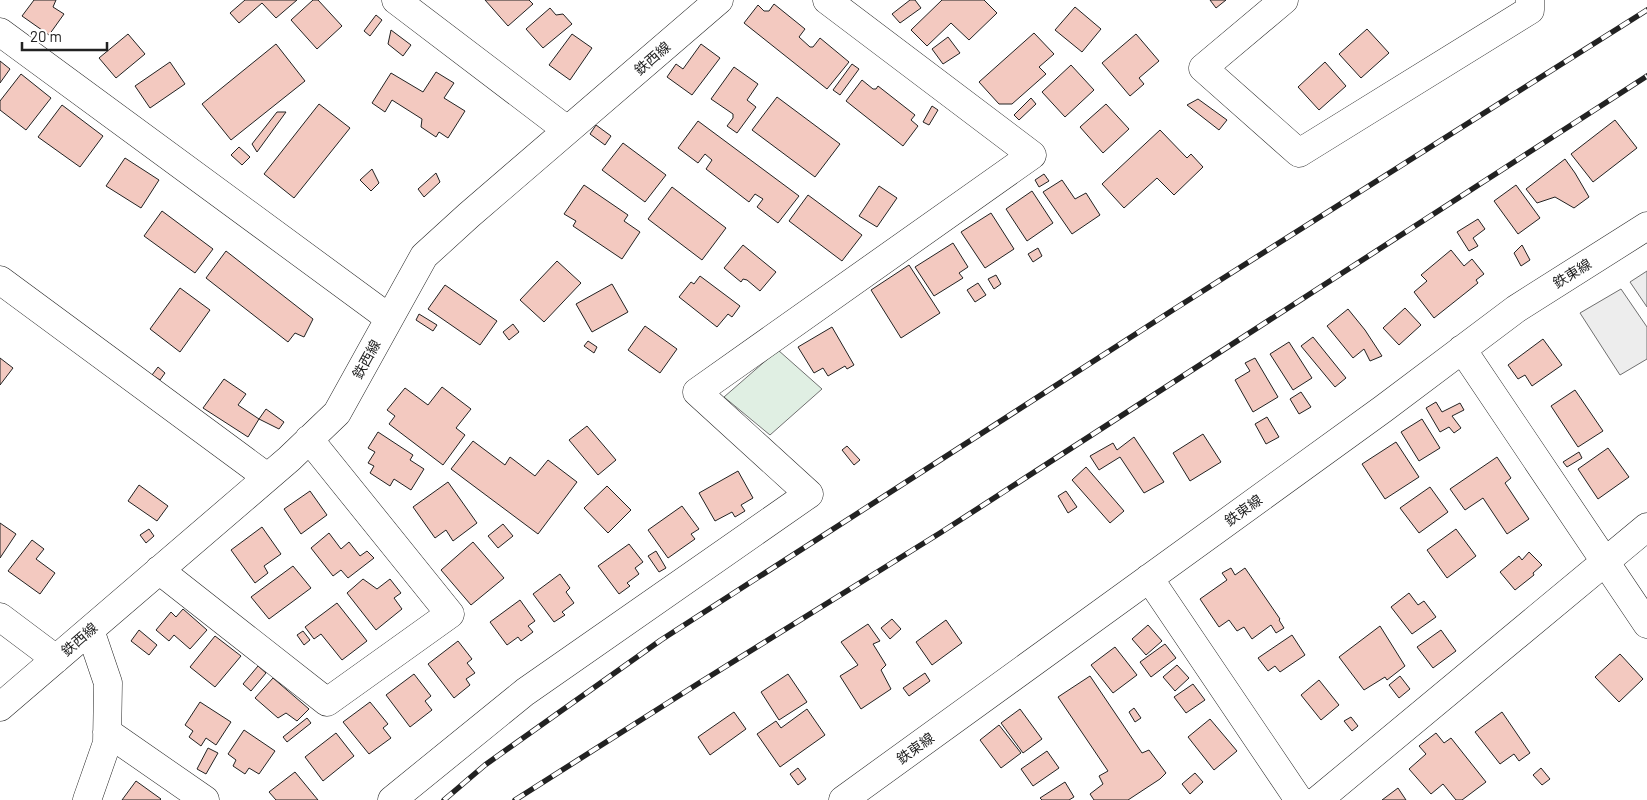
<svg xmlns="http://www.w3.org/2000/svg" width="1647" height="800" font-family="Barlow,'Noto Sans JP',sans-serif">
	<style>
		.green { fill: #e0efe3; stroke: #6f6f6f }
		.parking { fill: #ededed; stroke: #6f6f6f }
		.building { fill: #f3c9c0; stroke: #222 }
		.lines { fill: none; stroke-linecap: round; stroke-linejoin: round }
		.minor-casing { stroke: #222; stroke-width: 29 }
		.minor { stroke: #fff; stroke-width: 28 }
		.rail-casing { stroke: #222; stroke-width: 5.5 }
		.rail { stroke: #fff; stroke-width: 4; stroke-dasharray: 11; stroke-linecap: butt }
		.labels { text-anchor: middle; dominant-baseline: central; stroke-width: 4; stroke-linejoin: round; paint-order: stroke }
		.street-label { font-size: 14px; fill: #222; stroke: #fff }
	</style>
	<rect width="100%" height="100%" fill="#fff"/>
	<path class="green" d="M778,350L822,389L770,435L724,397Z"/>
	<path class="parking" d="M1647,271V307L1630,282Z
		M1621,289L1647,327V359L1620,375L1580,313Z"/>
	<path class="building" d="M34,0H56L53,7L64,14L49,35L22,16Z
		M245,0H297L276,18L262,3L239,23L230,13Z
		M313,0H318L342,26L317,49L291,20Z
		M485,0H529L533,4L508,26Z
		M910,0H915L921,8L900,23L892,14Z
		M942,0H984L997,13L969,40L951,23L927,46L911,30Z
		M1210,0H1226L1216,8Z
		M774,4L805,29L799,37L810,47H813L820,38L849,62L827,89L744,23L758,5L764,11H769Z
		M1075,7L1101,29L1082,52L1055,30Z
		M550,8L556,15L563,14L572,24L543,48L526,29Z
		M376,15L382,20L370,36L364,31Z
		M1367,29L1389,53L1361,78L1339,54Z
		M391,30L411,45L403,56L388,44Z
		M1034,33L1054,54L1039,67L1046,74L1012,104H999L979,82Z
		M128,34L145,54L116,78L99,58Z
		M572,34L592,48L570,80L549,65Z
		M1136,34L1159,61L1139,78L1144,84L1130,96L1102,63Z
		M948,37L960,53L943,64L932,49Z
		M276,44L305,81L231,140L202,104Z
		M701,44L720,58L692,95L667,77L676,64L683,69Z
		M0,61L10,69L0,83Z
		M170,62L185,84L150,108L135,86Z
		M1325,62L1346,86L1319,110L1298,87Z
		M852,64L859,69L840,95L833,90Z
		M1071,65L1094,90L1065,117L1042,92Z
		M734,67L758,84L747,100L756,107L737,133L727,126L733,118V114L711,99Z
		M436,72L454,83L444,98L465,111L448,138L439,132L436,137L421,127L422,119L392,100L385,112L372,103L391,73L423,92Z
		M21,74L51,98L26,130L0,110V101Z
		M862,80L873,89H876L878,86L915,115L911,120L918,126L903,146L846,101Z
		M777,97L840,144L815,177L752,130Z
		M1031,98L1036,104L1019,120L1014,115Z
		M1198,99L1227,120L1219,130L1187,105Z
		M319,104L350,128L294,198L264,174Z
		M1106,104L1129,129L1103,153L1080,127Z
		M62,105L103,136L80,167L38,137Z
		M932,106L938,110L929,125L923,122Z
		M277,112H286L257,152L252,144Z
		M1615,120L1637,148L1593,182L1571,154Z
		M698,121L799,196L778,223L757,207L763,199L755,194L749,202L706,169L712,160L705,154L698,163L678,148Z
		M596,125L611,136L605,145L590,134Z
		M1160,130L1187,158L1191,154L1203,167L1174,195L1157,178L1124,208L1102,184Z
		M623,143L666,175L645,202L602,170Z
		M239,147L250,157L242,165L231,155Z
		M125,158L159,180L141,208L106,186Z
		M1565,159L1575,173L1589,197L1574,208L1555,197L1537,203L1526,189Z
		M372,169L379,183L371,191L360,180Z
		M436,173L440,182L424,197L418,189Z
		M1044,174L1049,181L1039,187L1035,180Z
		M1062,180L1075,199L1086,193L1100,215L1072,234L1043,192Z
		M584,185L628,215L624,221L640,232L622,259L573,226L576,221L564,214Z
		M1516,185L1540,218L1518,234L1494,201Z
		M879,186L897,198L877,227L859,216Z
		M672,187L726,228L702,260L648,219Z
		M1032,191L1053,223L1027,241L1006,209Z
		M808,195L862,235L842,261L789,221Z
		M162,211L213,249L195,273L144,236Z
		M991,213L1014,249L985,268L961,232Z
		M1478,219L1485,229L1473,238L1478,246L1469,251L1457,232Z
		M953,243L968,267L959,273L963,278L934,296L915,267Z
		M743,245L776,272L760,291L747,280L743,279L741,282L724,268Z
		M1522,245L1530,260L1521,266L1514,253Z
		M1038,248L1042,256L1033,262L1028,254Z
		M1451,250L1464,266L1472,259L1484,274L1476,280L1478,283L1434,318L1414,292L1427,281L1421,275Z
		M226,251L313,319L304,337L295,333L288,342L206,278Z
		M557,261L581,283L544,322L520,300Z
		M909,265L940,313L901,338L871,290Z
		M996,275L1001,284L994,289L988,279Z
		M700,276L740,306L732,317L728,314L717,327L679,297L691,282L694,284Z
		M978,283L986,295L975,302L967,290Z
		M612,284L628,312L592,332L576,304Z
		M445,285L497,321L480,345L428,309Z
		M180,288L210,310L180,352L150,329Z
		M1405,308L1421,325L1399,345L1383,328Z
		M1348,309L1365,330L1382,356L1370,361L1364,349L1353,358L1327,326Z
		M419,314L437,325L433,331L416,320Z
		M513,324L519,332L509,340L503,332Z
		M645,326L677,349L660,373L628,350Z
		M832,327L854,365L847,369L845,366L828,376L823,368L814,373L798,347Z
		M1313,337L1346,378L1335,387L1301,346Z
		M1543,339L1562,365L1532,386L1525,375L1518,379L1508,365Z
		M588,341L597,347L594,353L584,346Z
		M1289,342L1312,378L1293,390L1270,354Z
		M0,358L13,368L0,385Z
		M1255,358L1278,397L1253,412L1235,380L1250,371L1245,363Z
		M158,367L165,373L160,380L152,375Z
		M224,379L246,394L238,405L259,419L248,437L203,408Z
		M442,387L471,409L456,428L465,435L443,465L389,424L395,416L387,410L405,388L428,405Z
		M1575,390L1603,431L1578,447L1551,406Z
		M1301,392L1311,407L1299,414L1290,399Z
		M1436,402L1442,412L1460,403L1464,410L1452,416L1461,428L1454,433L1449,427L1440,432L1426,408Z
		M266,409L284,422L279,429L259,419Z
		M1267,417L1279,437L1266,444L1255,424Z
		M1422,419L1440,448L1419,461L1401,432Z
		M587,426L616,460L598,475L569,440Z
		M378,432L413,455L410,460L424,469L411,490L394,479L390,486L370,473L374,466L368,463L375,452L368,448Z
		M1203,434L1221,462L1190,481L1173,453Z
		M1134,437L1164,482L1144,493L1120,457L1099,470L1090,456L1113,443L1117,450Z
		M473,441L505,465L510,457L535,476L548,460L577,482L538,534L451,469Z
		M1396,442L1419,477L1385,499L1362,464Z
		M847,446L860,460L854,465L842,450Z
		M1608,448L1629,477L1598,499L1578,469Z
		M1579,452L1582,458L1567,467L1563,462Z
		M1497,457L1511,478L1505,483L1529,519L1507,534L1483,498L1465,510L1450,489Z
		M1086,467L1124,511L1110,523L1072,480Z
		M738,471L753,498L741,505L745,511L735,517L732,512L715,521L699,493Z
		M448,482L477,523L453,541L446,530L435,538L413,507Z
		M139,485L168,506L157,521L128,501Z
		M607,486L631,510L608,533L584,508Z
		M1430,487L1448,512L1419,533L1400,508Z
		M310,491L327,515L301,534L284,509Z
		M1066,491L1077,507L1068,513L1058,496Z
		M682,506L699,529L691,534L695,539L668,558L648,530Z
		M0,523L16,534L0,558Z
		M503,524L513,536L498,548L488,536Z
		M262,527L281,554L264,566L268,573L255,583L231,550Z
		M149,529L154,536L146,543L140,535Z
		M1456,529L1476,556L1447,578L1427,550Z
		M329,533L341,549L349,542L360,556L367,551L374,558L348,578L341,570L333,576L311,548Z
		M32,540L44,549L36,559L55,573L40,594L8,571Z
		M473,542L504,578L471,605L441,570Z
		M629,544L643,562L635,568L639,574L627,583L630,586L619,594L598,566Z
		M656,551L666,568L659,572L648,556Z
		M1529,552L1542,565L1533,573L1534,575L1515,590L1500,572L1519,556L1522,560Z
		M293,566L311,588L269,619L251,597Z
		M1231,568L1235,575L1245,568L1280,619L1279,620L1284,628L1276,633L1271,625L1252,639L1244,627L1237,631L1229,620L1219,627L1200,599L1227,580L1222,573Z
		M560,574L570,588L566,592L574,603L562,612L565,615L554,622L533,594Z
		M363,579L377,589L390,579L401,593L394,598L402,609L376,630L347,593Z
		M1409,593L1418,605L1424,601L1436,617L1412,634L1391,607Z
		M520,600L535,621L528,626L533,632L521,641L518,637L507,645L490,622Z
		M337,603L367,641L342,660L321,634L314,639L305,627Z
		M183,609L207,630L190,649L174,635L169,641L156,630L171,612L176,617Z
		M892,619L901,629L890,639L881,628Z
		M946,620L962,643L932,665L916,642Z
		M868,624L880,641L873,644L886,665L881,670L891,689L861,709L840,676L858,665L841,642Z
		M1148,625L1162,641L1146,655L1132,639Z
		M1380,626L1405,666L1387,680L1385,677L1364,690L1339,657Z
		M139,630L157,645L149,655L131,641Z
		M1441,630L1456,651L1433,668L1417,647Z
		M303,631L310,640L304,645L297,635Z
		M1292,635L1305,655L1280,672L1275,666L1268,671L1258,658Z
		M215,636L241,656L215,687L190,667Z
		M458,641L472,659L467,663L475,673L466,679L470,685L454,698L428,664Z
		M1165,644L1176,658L1151,677L1140,662Z
		M1115,647L1137,675L1113,693L1091,665Z
		M1620,654L1643,679L1619,702L1595,677Z
		M1177,665L1189,678L1175,691L1163,677Z
		M258,666L266,673L251,691L243,684Z
		M925,673L930,681L909,696L903,688Z
		M414,674L431,696L425,701L432,710L410,727L386,695Z
		M788,674L807,702L779,720L761,692Z
		M1090,676L1142,753L1149,750L1166,773L1160,779L1128,800H1094L1090,794L1103,784L1099,776L1108,771L1058,697Z
		M1400,676L1410,689L1399,698L1389,685Z
		M273,678L309,709L297,721L286,713L278,718L255,698Z
		M1319,680L1339,705L1321,720L1301,695Z
		M1193,684L1205,700L1186,713L1174,697Z
		M200,702L231,722L216,745L206,738L201,746L189,737L193,731L185,725Z
		M370,702L388,724L383,728L391,738L369,754L343,722Z
		M1134,708L1141,718L1135,722L1129,712Z
		M807,709L825,735L780,767L757,734L776,721L781,728Z
		M1020,709L1042,739L1023,753L1001,723Z
		M734,712L746,729L710,755L698,737Z
		M1502,712L1530,753L1519,761L1514,754L1500,764L1475,732Z
		M1351,717L1358,726L1352,731L1344,721Z
		M307,718L311,723L287,742L283,737Z
		M1210,719L1237,751L1214,770L1188,737Z
		M999,725L1021,753L1001,768L980,740Z
		M244,730L275,751L259,774L249,768L245,774L233,766L236,760L228,754Z
		M336,733L354,756L323,781L305,757Z
		M1436,733L1444,743L1451,738L1486,782L1462,800H1456L1443,784L1431,794L1409,769L1426,754L1419,746Z
		M208,748L218,753L206,774L197,769Z
		M1047,751L1059,768L1033,786L1021,769Z
		M798,768L806,779L798,785L790,774Z
		M1541,768L1550,779L1542,785L1533,775Z
		M295,772L318,800H276L269,792Z
		M1195,773L1203,782L1190,794L1182,784Z
		M136,781L161,799L160,800H122Z
		M1065,782L1074,797L1069,800H1042L1040,798Z
		M1398,788L1406,800H1382Z"/>
	<g class="lines">
		<g class="minor-casing">
			<path id="minor" d="M396,0L567,130
				M1284,0L1203,68L1299,153L1530,10V0
				M0,32L389,318
				M0,280L267,477
				M1462,349L1647,624
				M159,570L327,702L450,614L309,439
				M1149,578L1299,800
				M0,617L56,659
				M0,707L289,459L337,413L424,256L469,215L719,0
				M107,732L205,800
				M87,800L107,743L108,683L90,630
				M392,800L525,692L809,494L697,392L1032,155L827,0
				M843,800L1383,409L1516,309L1647,226
				M1318,800L1647,527"/>
		</g>
		<use href="#minor" class="minor"/>
		<g class="rail-casing">
			<path id="rail" d="M444,800L485,765L661,640L1176,308L1647,10
				M515,800L699,683L940,533L1647,76"/>
		</g>
		<use href="#rail" class="rail"/>
	</g>
	<g class="labels">
		<g class="street-label">
			<text transform="translate(652 58) rotate(-41)">鉄西線</text>
			<text transform="translate(1572 273) rotate(-32)">鉄東線</text>
			<text transform="translate(366 359) rotate(-61)">鉄西線</text>
			<text transform="translate(1243 510) rotate(-36)">鉄東線</text>
			<text transform="translate(79 639) rotate(-41)">鉄西線</text>
			<text transform="translate(915 748) rotate(-36)">鉄東線</text>
		</g>
	</g>
	<path d="M22 42v8h85v-8" fill="none" stroke="#222222" stroke-width="2.5"/>
	<text x="30" y="42" font-size="15" fill="#222222" stroke="#ffffff" stroke-width="4" paint-order="stroke">20 m</text>
</svg>
